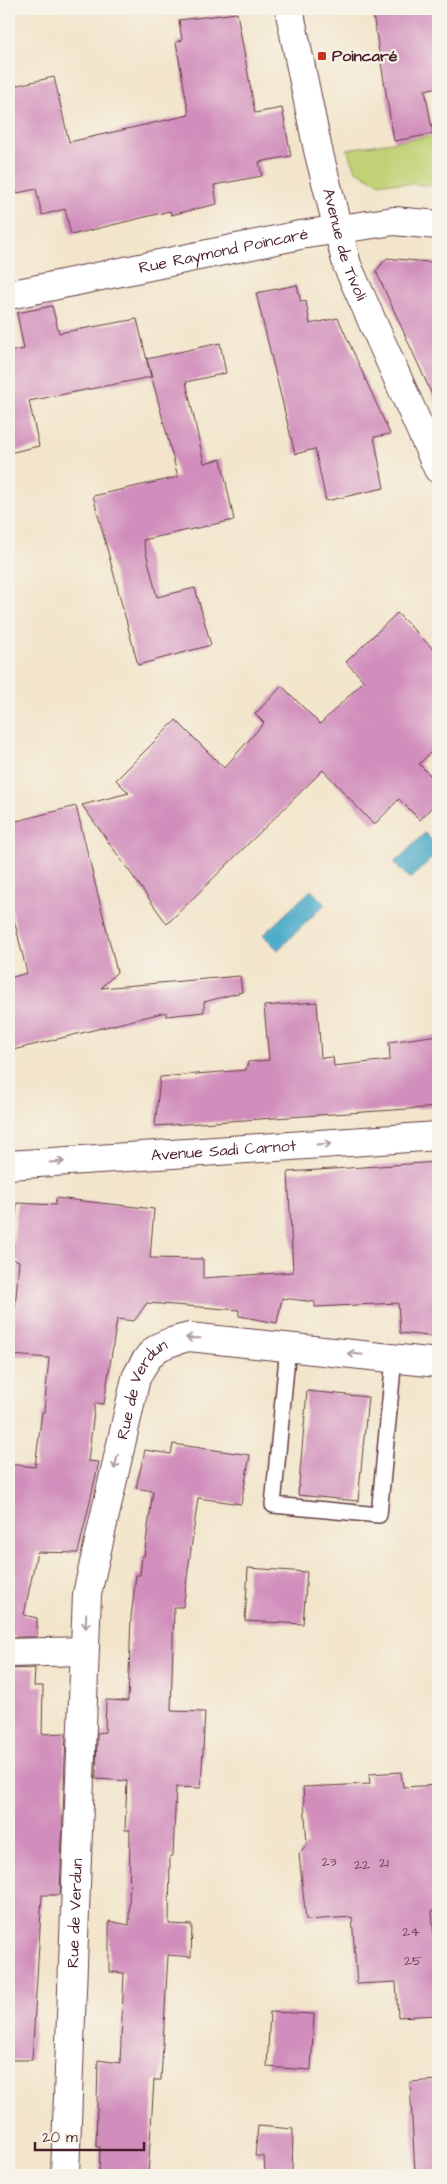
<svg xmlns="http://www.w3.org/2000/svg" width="447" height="2184" font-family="'Architects Daughter',sans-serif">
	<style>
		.green { fill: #c0d275; stroke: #857850 }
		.water { fill: #4aaac9; stroke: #4a647a }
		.building { fill: #d18ebc }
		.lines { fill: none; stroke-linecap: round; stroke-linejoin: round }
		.service-casing { stroke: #633d43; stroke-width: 18 }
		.minor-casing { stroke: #633d43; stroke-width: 30 }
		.tertiary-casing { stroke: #633d43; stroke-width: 30 }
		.service { stroke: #fff; stroke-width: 15 }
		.minor { stroke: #fff; stroke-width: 28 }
		.tertiary { stroke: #fff; stroke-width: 28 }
		.oneway { stroke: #ae9aa0 }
		.poi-dot { fill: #c8321e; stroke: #f7f3e8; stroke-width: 2 }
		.labels { text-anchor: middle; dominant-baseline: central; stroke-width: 4.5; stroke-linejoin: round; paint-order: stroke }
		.number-label { font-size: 14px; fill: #6c3b4f }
		.poi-label { font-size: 16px; font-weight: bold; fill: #4a1f2b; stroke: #f7f3e8; text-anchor: start }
		.street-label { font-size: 16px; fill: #4a1f2b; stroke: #f7f3e8 }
	</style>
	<rect width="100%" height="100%" fill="#f7f3e8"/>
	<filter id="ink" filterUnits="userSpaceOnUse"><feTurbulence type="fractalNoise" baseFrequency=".02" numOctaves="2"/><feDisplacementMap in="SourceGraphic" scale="10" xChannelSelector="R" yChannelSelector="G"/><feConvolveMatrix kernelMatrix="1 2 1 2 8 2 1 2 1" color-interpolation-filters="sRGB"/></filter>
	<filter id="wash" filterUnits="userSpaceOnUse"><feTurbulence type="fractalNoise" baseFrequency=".0096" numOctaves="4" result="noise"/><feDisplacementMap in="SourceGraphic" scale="20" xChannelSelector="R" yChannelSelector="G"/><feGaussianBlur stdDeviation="1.12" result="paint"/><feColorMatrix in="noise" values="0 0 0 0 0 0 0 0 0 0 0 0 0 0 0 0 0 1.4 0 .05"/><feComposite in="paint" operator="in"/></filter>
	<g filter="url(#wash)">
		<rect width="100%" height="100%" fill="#f2e5cb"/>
		<path class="green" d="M438,135V186L376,182L356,170L347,149Z"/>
		<path class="water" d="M425,833L438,846V852L410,879L394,863Z
			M311,890L325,904L278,950L263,935Z"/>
		<g id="blocks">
			<path class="building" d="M372,9H438V87L425,90L433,134L394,141Z
				M237,13L255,113L282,108L291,156L259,162L262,176L214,185L217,204L171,215L170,211L71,235L65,209L42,215L36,189L9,195V87L54,77L69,142L189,115L176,42L182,40L179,20Z
				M387,258L438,263V408L376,271Z
				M297,285L301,302L306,301L310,324L338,318L390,434L374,437L384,488L326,501L315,449L295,454L256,293Z
				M52,306L59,333L137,319L151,377L29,401L39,446L9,453V352L24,349L17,313Z
				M220,343L226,373L186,382L204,463L221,459L234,520L143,540L157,597L195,588L211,645L138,665L93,496L178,477L147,359Z
				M397,613L438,654V745L419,764L438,783V800L420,820L399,799L374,825L323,770L167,924L82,805L129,793L116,780L176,720L224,768L264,723L255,714L282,686L320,724L364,681L346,662Z
				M76,806L117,972L101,988L240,976L242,992L204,1002V1012L166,1016V1012L9,1051V978L27,973L9,899V823Z
				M317,1002L321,1058L333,1057L334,1066L390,1060L389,1042L438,1035V1107L155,1126L160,1077L246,1070L248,1062L269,1060L264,1006Z
				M438,1162V1337L400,1333L398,1303L315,1307V1302L282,1298L277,1323L239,1316V1310L147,1303L134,1321L117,1319L104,1404L95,1403L88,1461L99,1462L78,1553L37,1552L24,1615L37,1618V1637H9V1464L35,1467L42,1412H44L49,1358L11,1355L19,1261L12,1259L17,1203L55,1205L56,1198L154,1209L150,1258L203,1259V1278L293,1272L288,1172Z
				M307,1391L368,1397L358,1501L298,1495Z
				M173,1444L250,1455L241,1504L198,1498L183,1607H174L171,1711L205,1712L201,1788L176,1787L173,1856H170L169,1924L192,1925L191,1957L168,1955L161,2080H154L148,2175H99L100,2147H96L98,2060L120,2063L124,1973L109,1972V1921L129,1925L130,1830H125L127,1781L96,1779L97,1733L105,1732L106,1700L128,1701L131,1617L136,1575H140L142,1556H144L153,1491L136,1488L145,1450L171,1454Z
				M248,1568L307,1572L303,1624L245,1621Z
				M35,1668L34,1686H43L42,1734L66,1733L60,1895H42L32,2060H9V1669Z
				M401,1772L403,1787L438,1785V1911H432L438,1987V2015L398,2017L396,1982L357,1984L352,1917L306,1920L299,1854L307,1844L303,1787L370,1784L369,1774Z
				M270,2012L314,2014L311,2070L267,2067Z
				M438,2080V2172L415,2173L410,2082Z
				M258,2126L293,2129L292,2175H265L264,2156H255Z"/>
		</g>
	</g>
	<g filter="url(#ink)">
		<use href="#blocks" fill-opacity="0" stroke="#633d43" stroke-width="1"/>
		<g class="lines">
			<g class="service-casing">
				<path id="service" d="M288,1347L273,1505L379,1515L394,1358"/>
			</g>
			<g class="minor-casing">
				<g id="minor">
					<path id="s1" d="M9,295L300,235L394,221L438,225"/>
					<path id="s2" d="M9,1165L438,1136"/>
					<path d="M9,1653L84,1651"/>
					<path id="s3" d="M65,2175L87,1594L136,1378C151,1348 157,1345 189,1337L438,1363"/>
				</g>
			</g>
			<g class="tertiary-casing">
				<g id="tertiary">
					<path id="s4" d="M289,9L318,150L347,265L438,469"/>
				</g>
			</g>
			<use href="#service" class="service"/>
			<use href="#minor" class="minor"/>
			<use href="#tertiary" class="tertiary"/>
		</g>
		<defs><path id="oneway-shaft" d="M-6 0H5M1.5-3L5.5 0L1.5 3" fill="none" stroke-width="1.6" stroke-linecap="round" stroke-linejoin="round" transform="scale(1.25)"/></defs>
		<g class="oneway">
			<use href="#oneway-shaft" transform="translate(324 1144) rotate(-4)"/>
			<use href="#oneway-shaft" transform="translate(57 1162) rotate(-4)"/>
			<use href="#oneway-shaft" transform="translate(193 1338) rotate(-179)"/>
			<use href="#oneway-shaft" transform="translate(355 1354) rotate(-174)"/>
			<use href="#oneway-shaft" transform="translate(116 1462) rotate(104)"/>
			<use href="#oneway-shaft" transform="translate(86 1621) rotate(92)"/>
		</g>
	</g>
	<rect class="poi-dot" x="317" y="51" width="10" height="10" rx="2.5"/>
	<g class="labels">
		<g class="number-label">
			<text x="329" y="1862">23</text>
			<text x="384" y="1863">21</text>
			<text x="362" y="1865">22</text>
			<text x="411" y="1932">24</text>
			<text x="413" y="1961">25</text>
		</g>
		<g class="poi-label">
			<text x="332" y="56">Poincaré</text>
		</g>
		<g class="street-label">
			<text stroke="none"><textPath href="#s4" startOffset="242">Avenue de Tivoli</textPath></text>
			<text stroke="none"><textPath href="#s1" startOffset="219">Rue Raymond Poincaré</textPath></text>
			<text stroke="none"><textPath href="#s2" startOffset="215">Avenue Sadi Carnot</textPath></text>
			<text stroke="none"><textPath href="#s3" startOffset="795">Rue de Verdun</textPath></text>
			<text stroke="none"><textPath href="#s3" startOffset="262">Rue de Verdun</textPath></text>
		</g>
	</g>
	<rect width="447" height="2184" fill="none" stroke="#f7f3e8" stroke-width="30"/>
	<path d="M35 2142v8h109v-8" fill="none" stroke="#4a1f2b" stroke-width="2.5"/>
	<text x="42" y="2142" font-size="15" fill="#4a1f2b" stroke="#f7f3e8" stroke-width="4" paint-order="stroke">20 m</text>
</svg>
